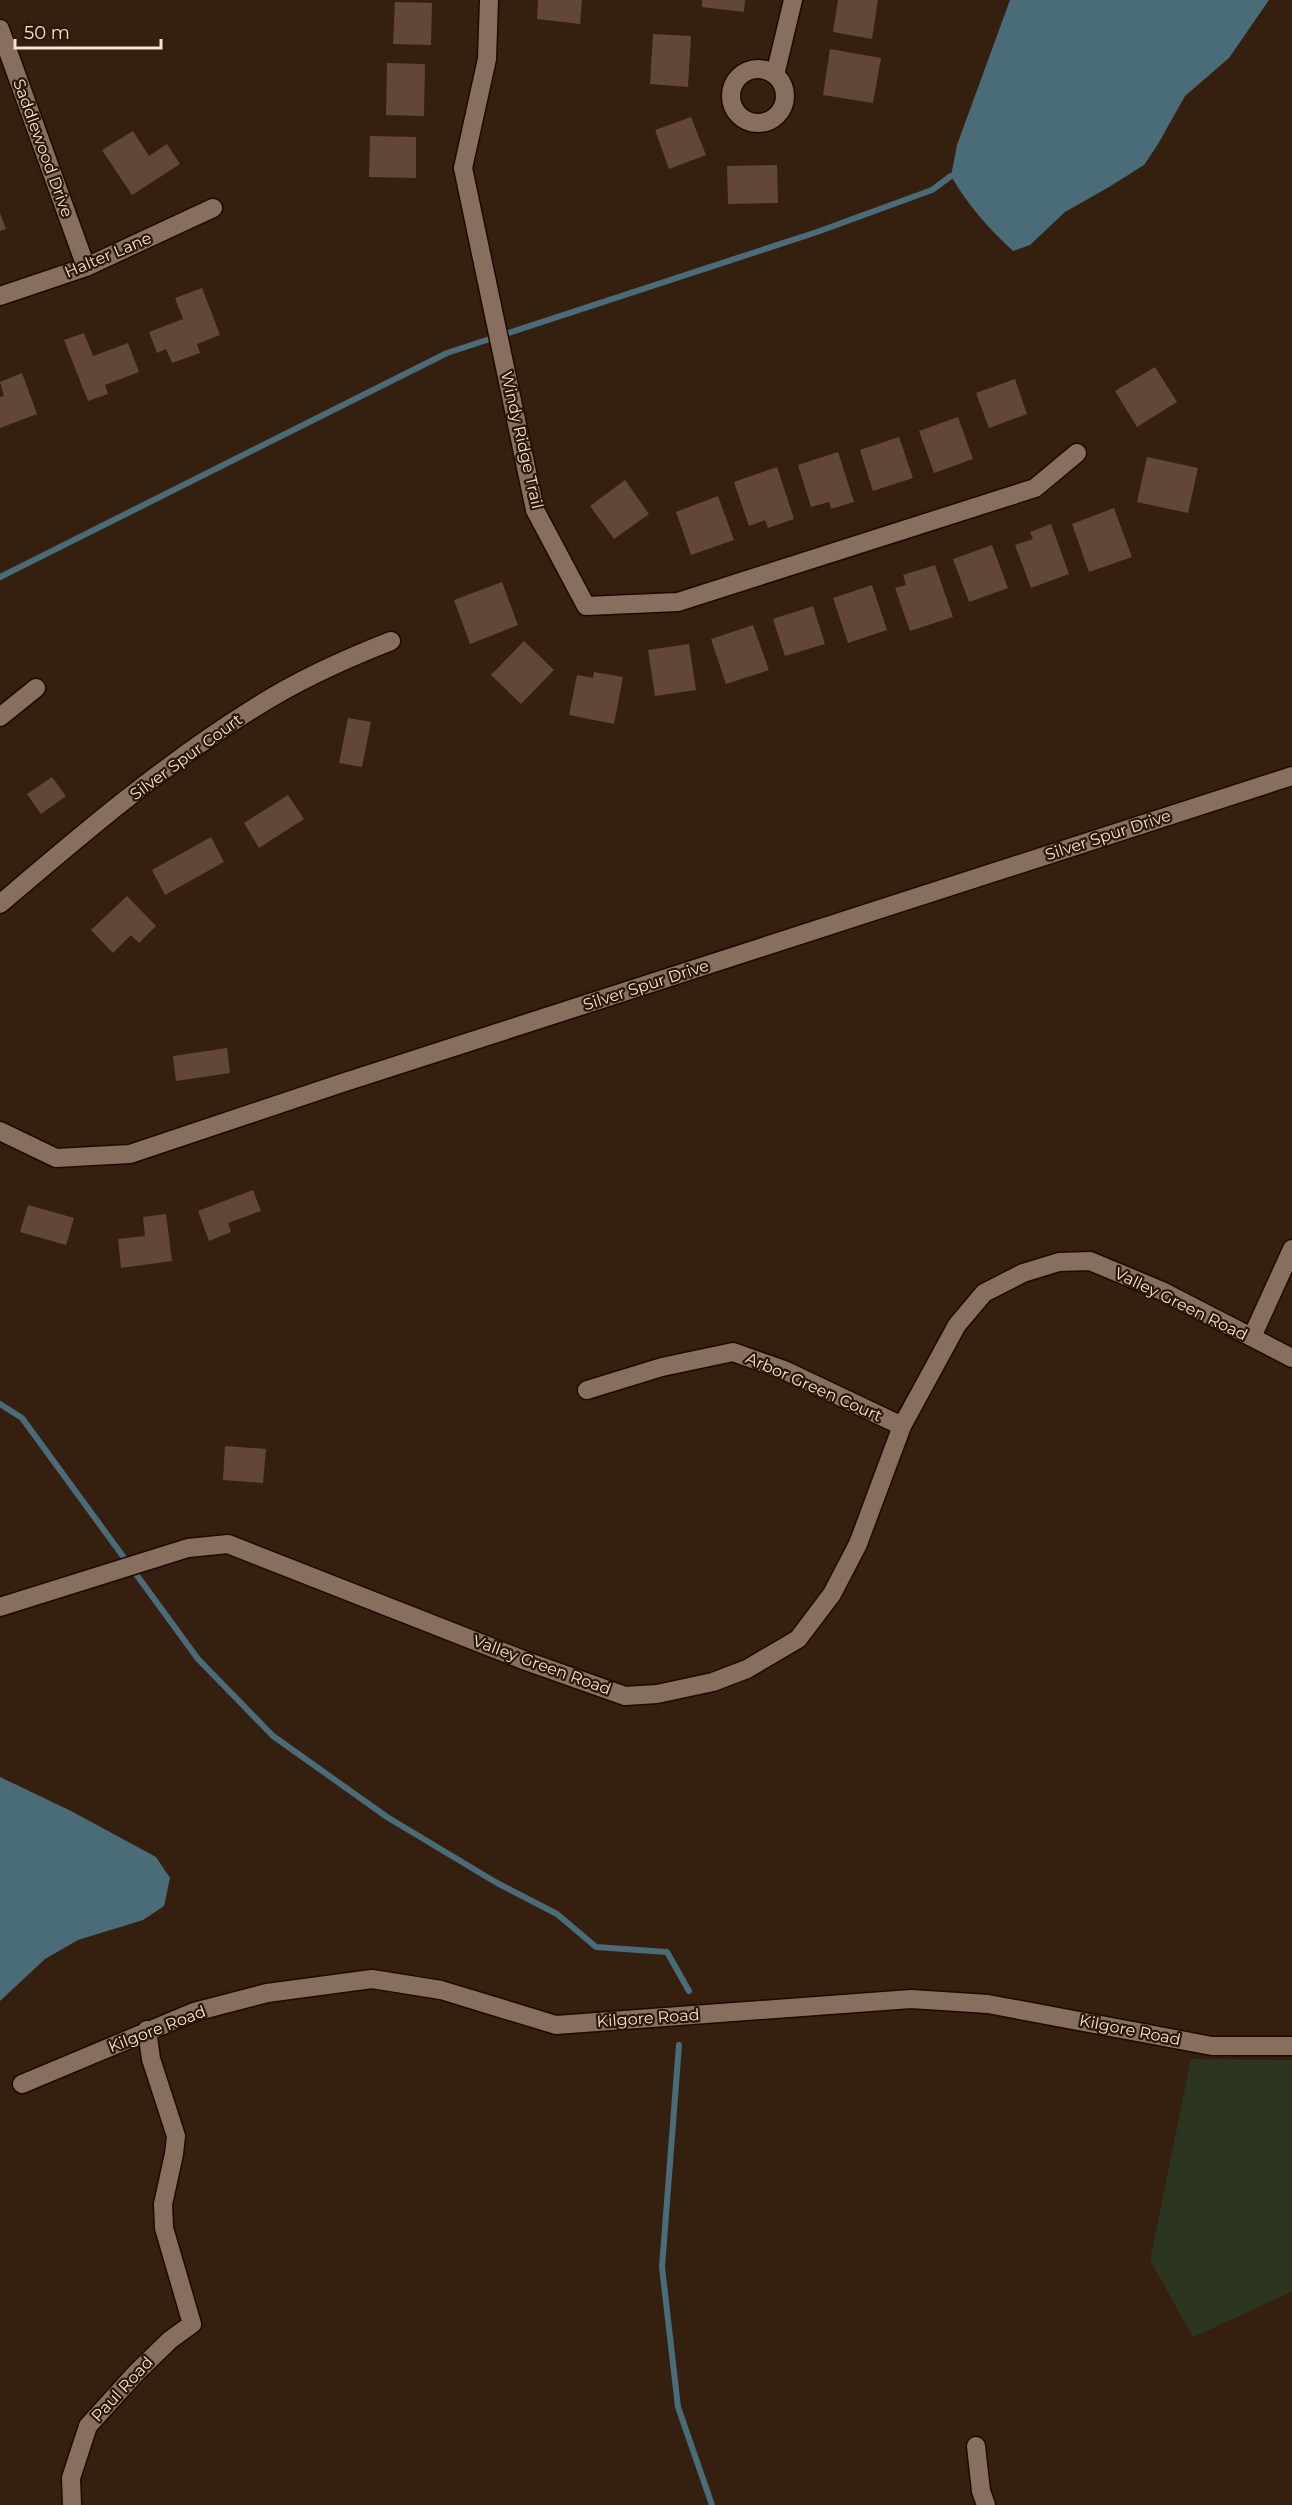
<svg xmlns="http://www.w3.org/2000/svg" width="1292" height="2505" font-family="Montserrat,sans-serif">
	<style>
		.green { fill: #2b351f }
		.water { fill: #4a6c79 }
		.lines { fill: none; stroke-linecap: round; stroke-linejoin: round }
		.stream { stroke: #4a6c79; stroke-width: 6 }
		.building { fill: #624639 }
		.minor-casing { stroke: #1c0900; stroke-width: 21 }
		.minor { stroke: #886e5c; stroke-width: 18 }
		.labels { text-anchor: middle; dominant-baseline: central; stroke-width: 4.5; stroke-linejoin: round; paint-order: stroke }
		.street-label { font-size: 16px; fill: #f3e4da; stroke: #2b1706 }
	</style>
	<rect width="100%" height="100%" fill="#35200f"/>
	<path class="green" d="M1191,2059L1292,2060V2292L1193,2337L1150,2260Z"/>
	<path class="water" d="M1010,0H1269L1229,58L1185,96L1158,144L1144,165L1109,187L1065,212L1030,245L1013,251C989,229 967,204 951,176L957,145Z
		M0,1777L71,1811L156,1857L170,1878L164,1906L143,1920L78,1940L45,1959L0,2001Z"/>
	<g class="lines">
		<path class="stream" d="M0,577L447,353L817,232L932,190L951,176
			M0,1404L22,1418L198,1659L273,1736L387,1817L497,1883L557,1914L596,1947L667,1952L689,1991
			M679,2045L662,2267L678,2407L712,2505"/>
	</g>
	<path class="building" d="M538,0H582L580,24L537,19Z
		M702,0H745L744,12L702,7Z
		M838,0H878L872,39L833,32Z
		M395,2L432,3L431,45L393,44Z
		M653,34L691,36L688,87L650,84Z
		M830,49L881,58L873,103L823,95Z
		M387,63L425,64L424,116L386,115Z
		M691,117L706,155L669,169L655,130Z
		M133,131L149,156L167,144L180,164L132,195L102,150Z
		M370,136L416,137V178L369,177Z
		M777,165L778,203L728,204L727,166Z
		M0,213L6,229L0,231Z
		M202,288L220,335L197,344L200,353L172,363L166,349L157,353L149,332L183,319L175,298Z
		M84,333L93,356L128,343L139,372L105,385L108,394L88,401L64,340Z
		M1155,367L1177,402L1137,427L1115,391Z
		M22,373L37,414L0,428V397L4,396L0,382Z
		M1015,379L1027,414L989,428L976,393Z
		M958,417L973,459L934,473L919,431Z
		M899,437L913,478L873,491L860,450Z
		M838,452L854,502L831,509L829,502L811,507L798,465Z
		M1147,457L1198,468L1188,513L1137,502Z
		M777,467L794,519L768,528L765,520L749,526L734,482Z
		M625,480L649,514L614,539L590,506Z
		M718,496L734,540L691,555L676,512Z
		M1114,508L1132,557L1089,572L1072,524Z
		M1051,524L1069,574L1031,588L1015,545L1033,539L1030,532Z
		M992,545L1008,588L969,602L953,559Z
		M935,565L953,617L910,631L895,588L906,585L903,575Z
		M502,582L518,625L470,644L454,600Z
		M872,585L887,630L848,643L833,598Z
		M813,606L825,644L785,656L773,619Z
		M753,625L769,670L726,684L711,639Z
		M524,641L554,670L521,704L491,675Z
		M689,644L696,690L655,696L648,650Z
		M594,672L623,677L614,724L569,715L577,675L593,678Z
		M348,718L371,722L362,767L339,763Z
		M52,777L66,796L41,814L27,794Z
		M288,795L304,819L259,848L244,823Z
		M211,837L224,862L165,895L152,870Z
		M127,896L156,926L139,943L131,935L113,953L91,930Z
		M227,1048L230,1073L176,1081L173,1056Z
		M253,1190L261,1211L228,1223L231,1232L209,1241L198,1211Z
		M28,1205L74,1218L66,1245L20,1232Z
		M166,1214L172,1261L121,1268L118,1239L145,1236L143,1217Z
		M225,1446L266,1449L263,1483L223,1480Z"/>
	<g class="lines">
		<g class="minor-casing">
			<path id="minor" d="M489,0L487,59L463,168L535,510L586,606L678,602L1035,488L1077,453
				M0,29L86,267
				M731 96a27 27 0 1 1 54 0a27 27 0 1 1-54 0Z
				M775,75L793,0
				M0,296L86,267L213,208
				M0,717L36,688
				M0,904C82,834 164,764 256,707C298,680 345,659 391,641
				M0,1131L56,1158L130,1154L342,1083L1292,776
				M1252,1337L1292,1249
				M587,1390L662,1367L733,1352L784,1370L902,1426
				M0,1607L188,1548L228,1544L526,1661L625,1696L657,1694L713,1682L747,1669L798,1639L832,1594L858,1544L902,1426L957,1325L984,1293L1023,1273L1059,1262L1090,1261L1162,1291L1292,1358
				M22,2084L194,2012L267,1993L372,1979L441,1990L556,2025L911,1999L988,2004L1212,2046H1292
				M976,2446L981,2491L986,2505
				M72,2505L71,2478L88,2426L136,2373L170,2340L192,2324L164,2228L163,2204L174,2154L176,2136L151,2059L147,2030"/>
		</g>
		<use href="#minor" class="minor"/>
	</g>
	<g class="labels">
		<g class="street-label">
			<text transform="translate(43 148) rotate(70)">Saddlewood Drive</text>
			<text transform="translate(108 255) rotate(-23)">Halter Lane</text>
			<text transform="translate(522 440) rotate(77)">Windy Ridge Trail</text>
			<text transform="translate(186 757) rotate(-36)">Silver Spur Court</text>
			<text transform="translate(1108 835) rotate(-18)">Silver Spur Drive</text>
			<text transform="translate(646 985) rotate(-18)">Silver Spur Drive</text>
			<text transform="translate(1181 1304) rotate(26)">Valley Green Road</text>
			<text transform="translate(814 1387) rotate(24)">Arbor Green Court</text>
			<text transform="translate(542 1665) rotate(20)">Valley Green Road</text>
			<text transform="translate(648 2018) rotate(-4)">Kilgore Road</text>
			<text transform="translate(157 2029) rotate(-21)">Kilgore Road</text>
			<text transform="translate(1130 2030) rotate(11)">Kilgore Road</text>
			<text transform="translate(122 2389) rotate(-47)">Paul Road</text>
		</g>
	</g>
	<path d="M15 39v9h146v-9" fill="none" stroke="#f3e4da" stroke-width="3"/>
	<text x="24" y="39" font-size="18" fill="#f3e4da" stroke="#2b1706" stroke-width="4.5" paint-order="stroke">50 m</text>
</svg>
